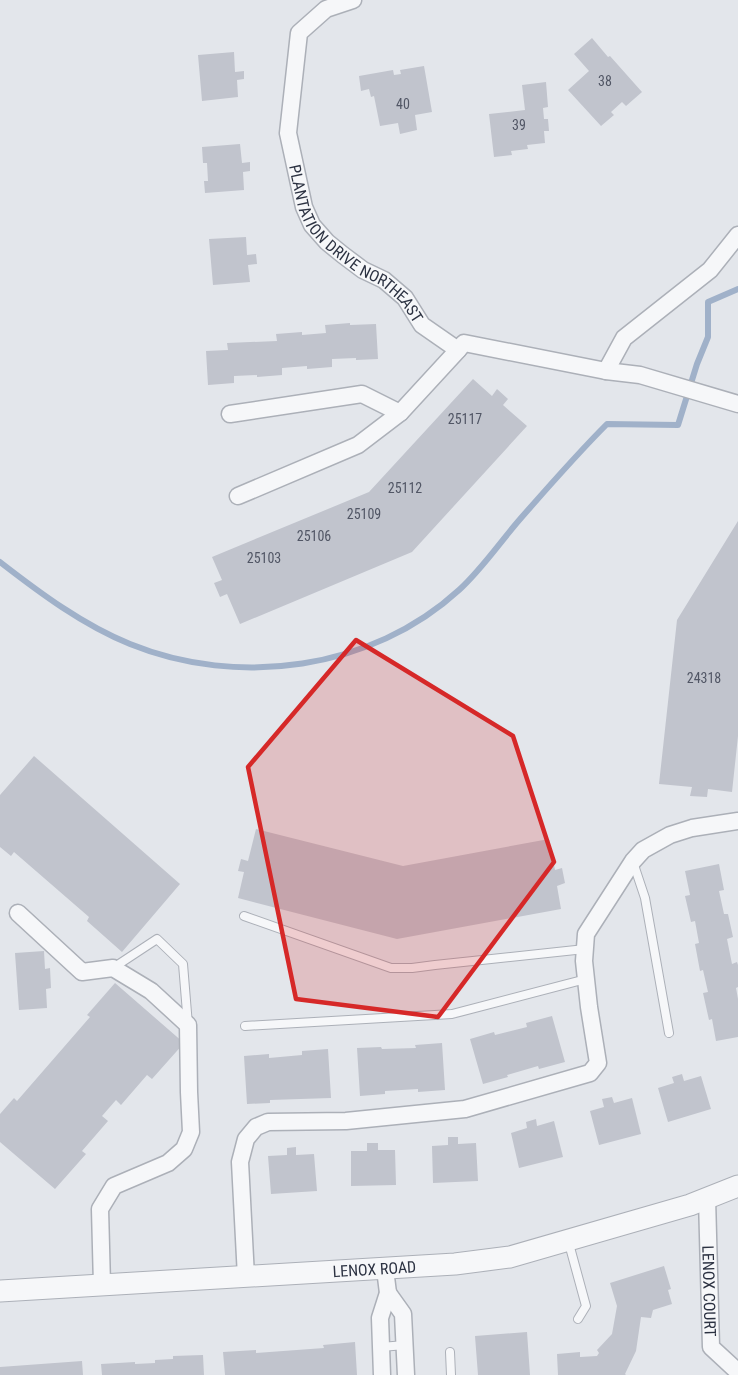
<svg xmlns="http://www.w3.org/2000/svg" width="738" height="1375" font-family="'Roboto Condensed',sans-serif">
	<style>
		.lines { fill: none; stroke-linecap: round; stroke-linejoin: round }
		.stream { stroke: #a0b1c9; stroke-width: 6 }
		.building { fill: #c1c4cd }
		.service-casing { stroke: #acb0b8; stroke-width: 10 }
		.minor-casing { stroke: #acb0b8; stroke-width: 19 }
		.tertiary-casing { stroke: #acb0b8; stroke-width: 23 }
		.service { stroke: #f6f7f9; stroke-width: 8 }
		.minor { stroke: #f6f7f9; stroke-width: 16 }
		.tertiary { stroke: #f6f7f9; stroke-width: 21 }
		.marked { fill: #d62828; fill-opacity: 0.2; stroke: #d62828; stroke-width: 4.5; stroke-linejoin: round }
		.labels { text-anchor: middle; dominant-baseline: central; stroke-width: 4.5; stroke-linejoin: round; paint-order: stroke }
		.number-label { font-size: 14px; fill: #515665 }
		.street-label { font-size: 16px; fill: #2c3242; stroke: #f3f5f8 }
	</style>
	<rect width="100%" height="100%" fill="#e3e6eb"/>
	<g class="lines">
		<path class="stream" d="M0,562C40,593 83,625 130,644C238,688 372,670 459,590C482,569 500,542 521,518C549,486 577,454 607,424L678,425L697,364L708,337V302L738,289"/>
	</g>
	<path class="building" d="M592,38L608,57L610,56L642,92L626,106L622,102L611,112L614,115L601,126L568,90L589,71L574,54Z
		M234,52L235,72L244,71V79L237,80L238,97L202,101L198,55Z
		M424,66L432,112L415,115L417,130L400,134L398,123L380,126L374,96L371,97L369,89L361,91L359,76L393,70L394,75L401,74L400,70Z
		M546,82L548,107L543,108L544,119H548L549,131H544L545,143L527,145L528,149L511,151L512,155L494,157L489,114L525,110L522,85Z
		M240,144L242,163L250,162V171L243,172L244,190L205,193L204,181H208L207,163H203L202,147Z
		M246,237L247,255L256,254L257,264L248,265L250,282L213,285L209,239Z
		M350,323V325L376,324L378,359L356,360V358L332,359V367L307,369V366L282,368V375L257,377V375L234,376V383L208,385L206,351L228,350L227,343L277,341L276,334L302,332V335L326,333L325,325Z
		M473,379L492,396L497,389L508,399L503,405L527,426L412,552L240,624L227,594L220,597L214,583L222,580L212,557L369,492Z
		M738,521V736L732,792L708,789L707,797L690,796L692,787L659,784L677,620Z
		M34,756L180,884L122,952L87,921L89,917L14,852L11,856L0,847V795Z
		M256,829L403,866L549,839L555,870L562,868L565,883L557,886L561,909L397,939L238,898L244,872L238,871L241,859L248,861Z
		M719,864L724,890L719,891L724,914H728L733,937L727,939L732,964L737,962L738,965V987L736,988L738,999V1037L716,1041L712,1019L709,1020L703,993L708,992L703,970L700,971L695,944L699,943L695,921L691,922L685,896L690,895L685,871Z
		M44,951L45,969L50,968L51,988L46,989L47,1008L19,1010L15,953Z
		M115,983L184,1043L152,1079L147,1075L121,1105L116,1100L102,1116L108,1121L82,1151L86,1154L55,1189L0,1142V1114L14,1098L17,1101L90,1017L87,1015Z
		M552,1016L565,1062L539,1069L538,1066L507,1075L508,1077L483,1084L470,1039L494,1032L495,1035L527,1027L526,1023Z
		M442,1043L445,1090L418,1092V1089L385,1091V1094L360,1096L357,1048L381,1047L382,1049L416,1048L415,1045Z
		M328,1049L331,1098L270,1100V1103L247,1104L244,1056L269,1054V1058L302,1055V1051Z
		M682,1074L684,1081L701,1076L711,1109L668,1122L658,1088L674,1083L672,1077Z
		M612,1097L614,1103L632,1098L641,1134L599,1145L590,1111L604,1107L602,1099Z
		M536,1119L537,1126L554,1121L563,1157L519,1168L511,1133L527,1128L526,1122Z
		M448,1137H458V1144L476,1143L478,1181L433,1183L432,1146L448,1145Z
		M367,1143H378V1150H395L396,1185L351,1186V1151H367Z
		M296,1147V1155L314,1154L317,1191L271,1194L268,1156L287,1155V1148Z
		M664,1266L671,1289L668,1290L672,1304L653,1310L651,1318L641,1317L636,1351L625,1374L626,1375H558L557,1354L580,1352V1357L597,1356L599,1353L597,1350L612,1334L617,1306L610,1283Z
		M527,1332L530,1375H478L475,1336Z
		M355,1342L357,1375H225L223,1352L256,1350V1353L324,1348L323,1345Z
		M203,1355L204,1375H102L101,1364L135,1362V1364L155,1363V1360L173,1359V1356Z
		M82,1361L83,1375H0V1367Z"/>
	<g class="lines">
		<g class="service-casing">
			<path id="service" d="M633,862L645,898L669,1033
				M244,916L391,968H412L435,965L585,949
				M113,968L157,939L183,964L188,1025
				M245,1026L452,1014L586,979
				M568,1240L586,1306L578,1319
				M381,1347L405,1345
				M450,1352L451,1375"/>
		</g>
		<g class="minor-casing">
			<g id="minor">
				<path id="s1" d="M353,0L326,9L299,33L288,133L304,207L312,225L327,242L343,255L363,270L384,280L405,298L422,325L458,350L464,343L606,371L640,375L738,404"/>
				<path d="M606,371L624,338L710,270L738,235"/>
				<path d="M230,414L362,394L400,413"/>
				<path d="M238,496L358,445L400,413L458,350"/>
				<path d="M18,913L82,972L113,968L151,991L188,1025L189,1092L191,1132L184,1149L168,1163L114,1186L100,1209L102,1285"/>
				<path id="s2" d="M707,1198L711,1347L738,1372"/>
				<path d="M246,1277L240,1162L246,1139L256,1127L268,1122L346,1121L465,1109L590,1073L598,1063L589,1007L584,961L586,934L633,861L643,850L670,835L692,828L738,821"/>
				<path d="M388,1293L403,1314L406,1375"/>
				<path d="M382,1375L380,1318L388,1293L385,1269"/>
			</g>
		</g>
		<g class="tertiary-casing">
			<g id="tertiary">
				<path id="s3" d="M0,1291L455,1264L510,1257L690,1205L738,1186"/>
			</g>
		</g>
		<use href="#service" class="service"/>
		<use href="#minor" class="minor"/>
		<use href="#tertiary" class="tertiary"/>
	</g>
	<path class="marked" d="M356,640L513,736L554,862L438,1017L296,999L248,767Z"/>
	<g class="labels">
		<g class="number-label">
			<text x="605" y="81">38</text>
			<text x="403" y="104">40</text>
			<text x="519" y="125">39</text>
			<text x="465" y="419">25117</text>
			<text x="405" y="488">25112</text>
			<text x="364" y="514">25109</text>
			<text x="314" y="536">25106</text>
			<text x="264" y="558">25103</text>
			<text x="704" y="678">24318</text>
		</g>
		<g class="street-label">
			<text stroke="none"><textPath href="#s1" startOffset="302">PLANTATION DRIVE NORTHEAST</textPath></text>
			<text stroke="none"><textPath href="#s3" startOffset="375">LENOX ROAD</textPath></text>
			<text stroke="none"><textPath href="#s2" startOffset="93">LENOX COURT</textPath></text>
		</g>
	</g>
</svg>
